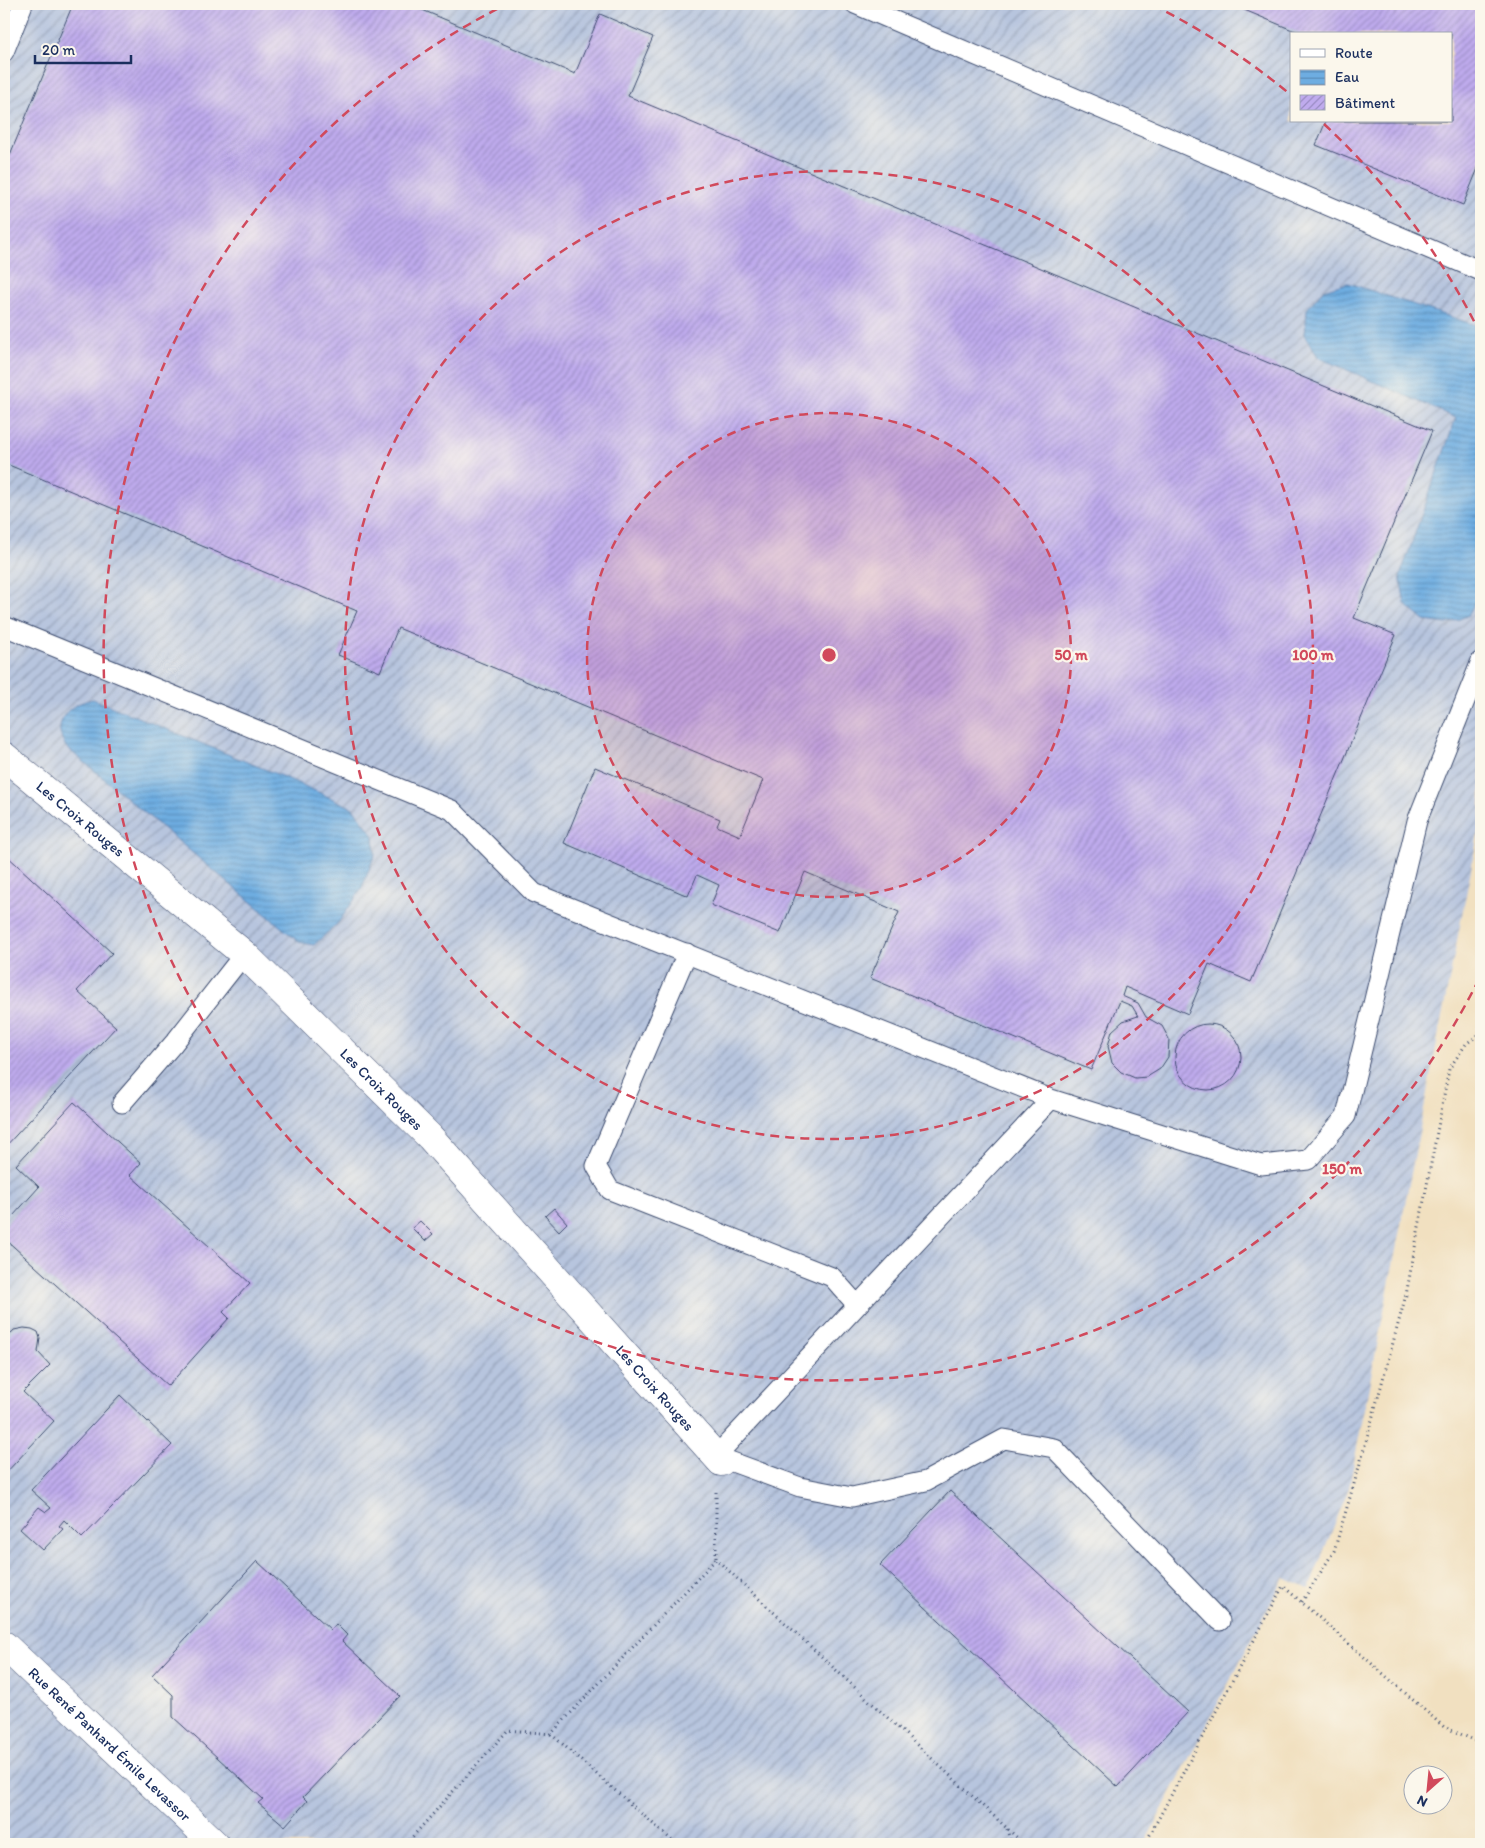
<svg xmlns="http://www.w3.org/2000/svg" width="1485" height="1848" font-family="Itim,sans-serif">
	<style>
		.industrial { fill: url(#industrial-furrows); fill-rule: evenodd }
		.water { fill: url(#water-rules); stroke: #446ea0 }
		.building { fill: url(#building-hatch) }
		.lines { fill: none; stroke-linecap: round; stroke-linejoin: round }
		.service-casing { stroke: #3b4a6d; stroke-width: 21 }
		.minor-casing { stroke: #3b4a6d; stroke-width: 29 }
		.path { stroke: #3b4a6d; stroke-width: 3; stroke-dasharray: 1 4; stroke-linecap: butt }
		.service { stroke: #fff; stroke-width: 19 }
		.minor { stroke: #fff; stroke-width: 28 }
		.ring { fill: none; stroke: #d1495b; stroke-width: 2.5; stroke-dasharray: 9 6 }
		.labels { text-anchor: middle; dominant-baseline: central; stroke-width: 4.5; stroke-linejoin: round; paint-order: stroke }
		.street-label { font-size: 15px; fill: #1b2f5e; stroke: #fbf7ec }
		.centre { fill: #d1495b; stroke: #fbf7ec; stroke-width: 2.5 }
		.ring-label { font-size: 15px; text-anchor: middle; font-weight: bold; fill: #d1495b; stroke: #fbf7ec; stroke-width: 4.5; stroke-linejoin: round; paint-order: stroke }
	</style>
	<defs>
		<pattern id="industrial-furrows" width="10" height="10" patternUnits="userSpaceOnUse" patternTransform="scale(1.25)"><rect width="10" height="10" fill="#b7c5de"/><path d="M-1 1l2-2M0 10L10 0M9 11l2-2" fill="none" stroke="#94a0b7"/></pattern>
		<pattern id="water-rules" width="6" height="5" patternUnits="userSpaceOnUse" patternTransform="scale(1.25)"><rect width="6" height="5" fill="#6eade1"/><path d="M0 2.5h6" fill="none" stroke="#5a8dba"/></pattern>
		<pattern id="building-hatch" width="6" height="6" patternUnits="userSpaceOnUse" patternTransform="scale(1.25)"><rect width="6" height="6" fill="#bfabed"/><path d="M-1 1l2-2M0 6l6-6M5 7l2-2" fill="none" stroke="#9a8cc3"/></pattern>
	</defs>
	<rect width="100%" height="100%" fill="#fbf7ec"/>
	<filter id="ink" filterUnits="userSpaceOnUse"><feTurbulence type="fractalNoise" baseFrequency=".02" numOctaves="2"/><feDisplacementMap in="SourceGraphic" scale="10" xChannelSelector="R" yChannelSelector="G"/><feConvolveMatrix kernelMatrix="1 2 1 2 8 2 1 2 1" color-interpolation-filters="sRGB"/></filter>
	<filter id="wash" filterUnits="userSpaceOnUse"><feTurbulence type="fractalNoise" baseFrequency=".0096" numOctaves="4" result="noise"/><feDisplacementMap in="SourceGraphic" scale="20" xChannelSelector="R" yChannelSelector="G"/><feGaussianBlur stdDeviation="1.12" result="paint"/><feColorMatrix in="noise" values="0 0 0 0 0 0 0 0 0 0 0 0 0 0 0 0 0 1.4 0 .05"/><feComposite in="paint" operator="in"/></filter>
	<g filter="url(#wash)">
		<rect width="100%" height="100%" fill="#f1e0c0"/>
		<path class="industrial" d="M4,4H1481V819L1349,1488L1309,1589L1284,1578L1144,1844H4ZM1291,34H1451V121H1291Z"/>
		<path class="water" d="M1348,283L1481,327V587L1469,615L1447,624L1425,621L1405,604L1400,576L1456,418L1318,357L1305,335L1307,309L1323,290Z
			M93,699L291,780L353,808L374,836L375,854L361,890L338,923L314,945L299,942L66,747C64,743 61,737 60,733C59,711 76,703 93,699Z"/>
		<g id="blocks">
			<path class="building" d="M73,4H408L575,74L600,14L653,37L628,96L1432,431L1354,618L1396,635L1251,982L1209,964L1188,1014L1125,987L1122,996L1138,1003L1146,1017L1162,1026L1169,1039L1168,1057L1160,1069L1147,1077L1135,1078L1121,1072L1112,1063L1108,1046L1112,1031L1123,1021L1138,1016L1132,1006L1120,1001L1091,1070L870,978L899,912L805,872L780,933L711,905L719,885L697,875L688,896L564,843L595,767L720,819L717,826L740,836L763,780L398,628L380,672L338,655L357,611L4,463V169Z
				M1230,4H1481V161L1463,205L1316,145L1326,121H1451V34H1302Z
				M4,853L112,953L77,991L116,1027L4,1148Z
				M1175 1057a33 33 0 1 1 66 0a33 33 0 1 1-66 0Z
				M74,1102L141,1163L130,1175L250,1283L223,1312L229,1318L168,1386L4,1238V1226L39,1187L16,1165Z
				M554,1208L567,1223L559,1231L545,1216Z
				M420,1221L433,1234L425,1241L412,1228Z
				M24,1328L32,1329L38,1332L40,1338L38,1352L50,1365L23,1392L54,1421L4,1475V1341L14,1330Z
				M120,1395L172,1445L82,1538L64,1520L59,1526L63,1529L43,1550L20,1529L39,1507L46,1512L51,1508L31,1490Z
				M950,1491L1188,1712L1118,1787L880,1565Z
				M257,1561L331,1630L336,1624L347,1635L342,1641L400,1696L303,1797L307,1801L285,1826L258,1803L263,1799L173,1717V1695L152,1675Z"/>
		</g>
	</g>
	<g filter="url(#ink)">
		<use href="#blocks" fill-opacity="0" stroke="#3b4a6d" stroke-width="1"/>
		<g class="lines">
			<g class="service-casing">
				<path id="service" d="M855,4L1481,271
					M4,52L23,4
					M4,626L452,810L534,893L1051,1099L1261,1165L1308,1160L1346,1116L1417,821L1481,661
					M687,953L596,1166L610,1190L832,1277L857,1305
					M1051,1099L716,1456L800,1487L852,1497L926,1481L1004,1439L1054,1448L1220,1621
					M122,1103L174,1043L244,954"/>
			</g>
			<g class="minor-casing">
				<g id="minor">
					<path id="s1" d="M4,756L244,954L430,1137L721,1462"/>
					<path id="s2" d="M4,1645L215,1844"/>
				</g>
			</g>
			<path class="path" d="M716,1492V1559
				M1302,1602L1334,1551L1359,1467L1406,1295L1449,1069L1466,1044L1481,1033
				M551,1734L676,1844
				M1007,1829L1011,1844
				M406,1844L508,1730L551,1734L716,1559L1024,1844
				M1145,1844L1283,1586L1444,1727L1481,1743"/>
			<use href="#service" class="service"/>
			<use href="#minor" class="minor"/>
		</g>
	</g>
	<circle cx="829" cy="655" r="242" fill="#d1495b" fill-opacity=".12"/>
	<g class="ring">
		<circle cx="829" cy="655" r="242"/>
		<circle cx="829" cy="655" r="484"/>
		<path d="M1479 979A726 726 0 1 1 505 5M1153 5A726 726 0 0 1 1291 95M1324 124A726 726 0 0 1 1479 331"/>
	</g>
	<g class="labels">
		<g class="street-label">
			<text stroke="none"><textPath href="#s1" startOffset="99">Les Croix Rouges</textPath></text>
			<text stroke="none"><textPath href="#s1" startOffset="504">Les Croix Rouges</textPath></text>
			<text stroke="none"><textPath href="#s1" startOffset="909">Les Croix Rouges</textPath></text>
			<text stroke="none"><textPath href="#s2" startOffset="145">Rue René Panhard Émile Levassor</textPath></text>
		</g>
	</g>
	<circle cx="829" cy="655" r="8" class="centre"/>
	<g class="ring-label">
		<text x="1071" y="660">50 m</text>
		<text x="1313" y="660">100 m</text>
		<text x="1342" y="1174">150 m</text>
	</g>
	<rect width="1485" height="1848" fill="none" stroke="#fbf7ec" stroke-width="20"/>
	<rect x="1290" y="32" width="162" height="90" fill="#fbf7ec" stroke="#a1a7b3"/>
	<rect x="1300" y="49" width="25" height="8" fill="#ffffff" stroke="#a1a7b3"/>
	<text x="1335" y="58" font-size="15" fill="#1b2f5e">Route</text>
	<rect x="1300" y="70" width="25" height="15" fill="url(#water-rules)" stroke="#a1a7b3"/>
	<text x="1335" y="82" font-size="15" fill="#1b2f5e">Eau</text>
	<rect x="1300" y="95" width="25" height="15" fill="url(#building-hatch)" stroke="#a1a7b3"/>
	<text x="1335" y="108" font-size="15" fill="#1b2f5e">Bâtiment</text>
	<g transform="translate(1428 1790) rotate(207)"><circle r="24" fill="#fbf7ec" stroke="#a1a7b3"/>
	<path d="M0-4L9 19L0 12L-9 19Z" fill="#d1495b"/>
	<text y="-8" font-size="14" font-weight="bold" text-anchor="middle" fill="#1b2f5e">N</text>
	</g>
	<path d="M35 55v8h96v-8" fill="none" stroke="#1b2f5e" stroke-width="2.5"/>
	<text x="42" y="55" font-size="15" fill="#1b2f5e" stroke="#fbf7ec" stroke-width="4" paint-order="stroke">20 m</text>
</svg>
